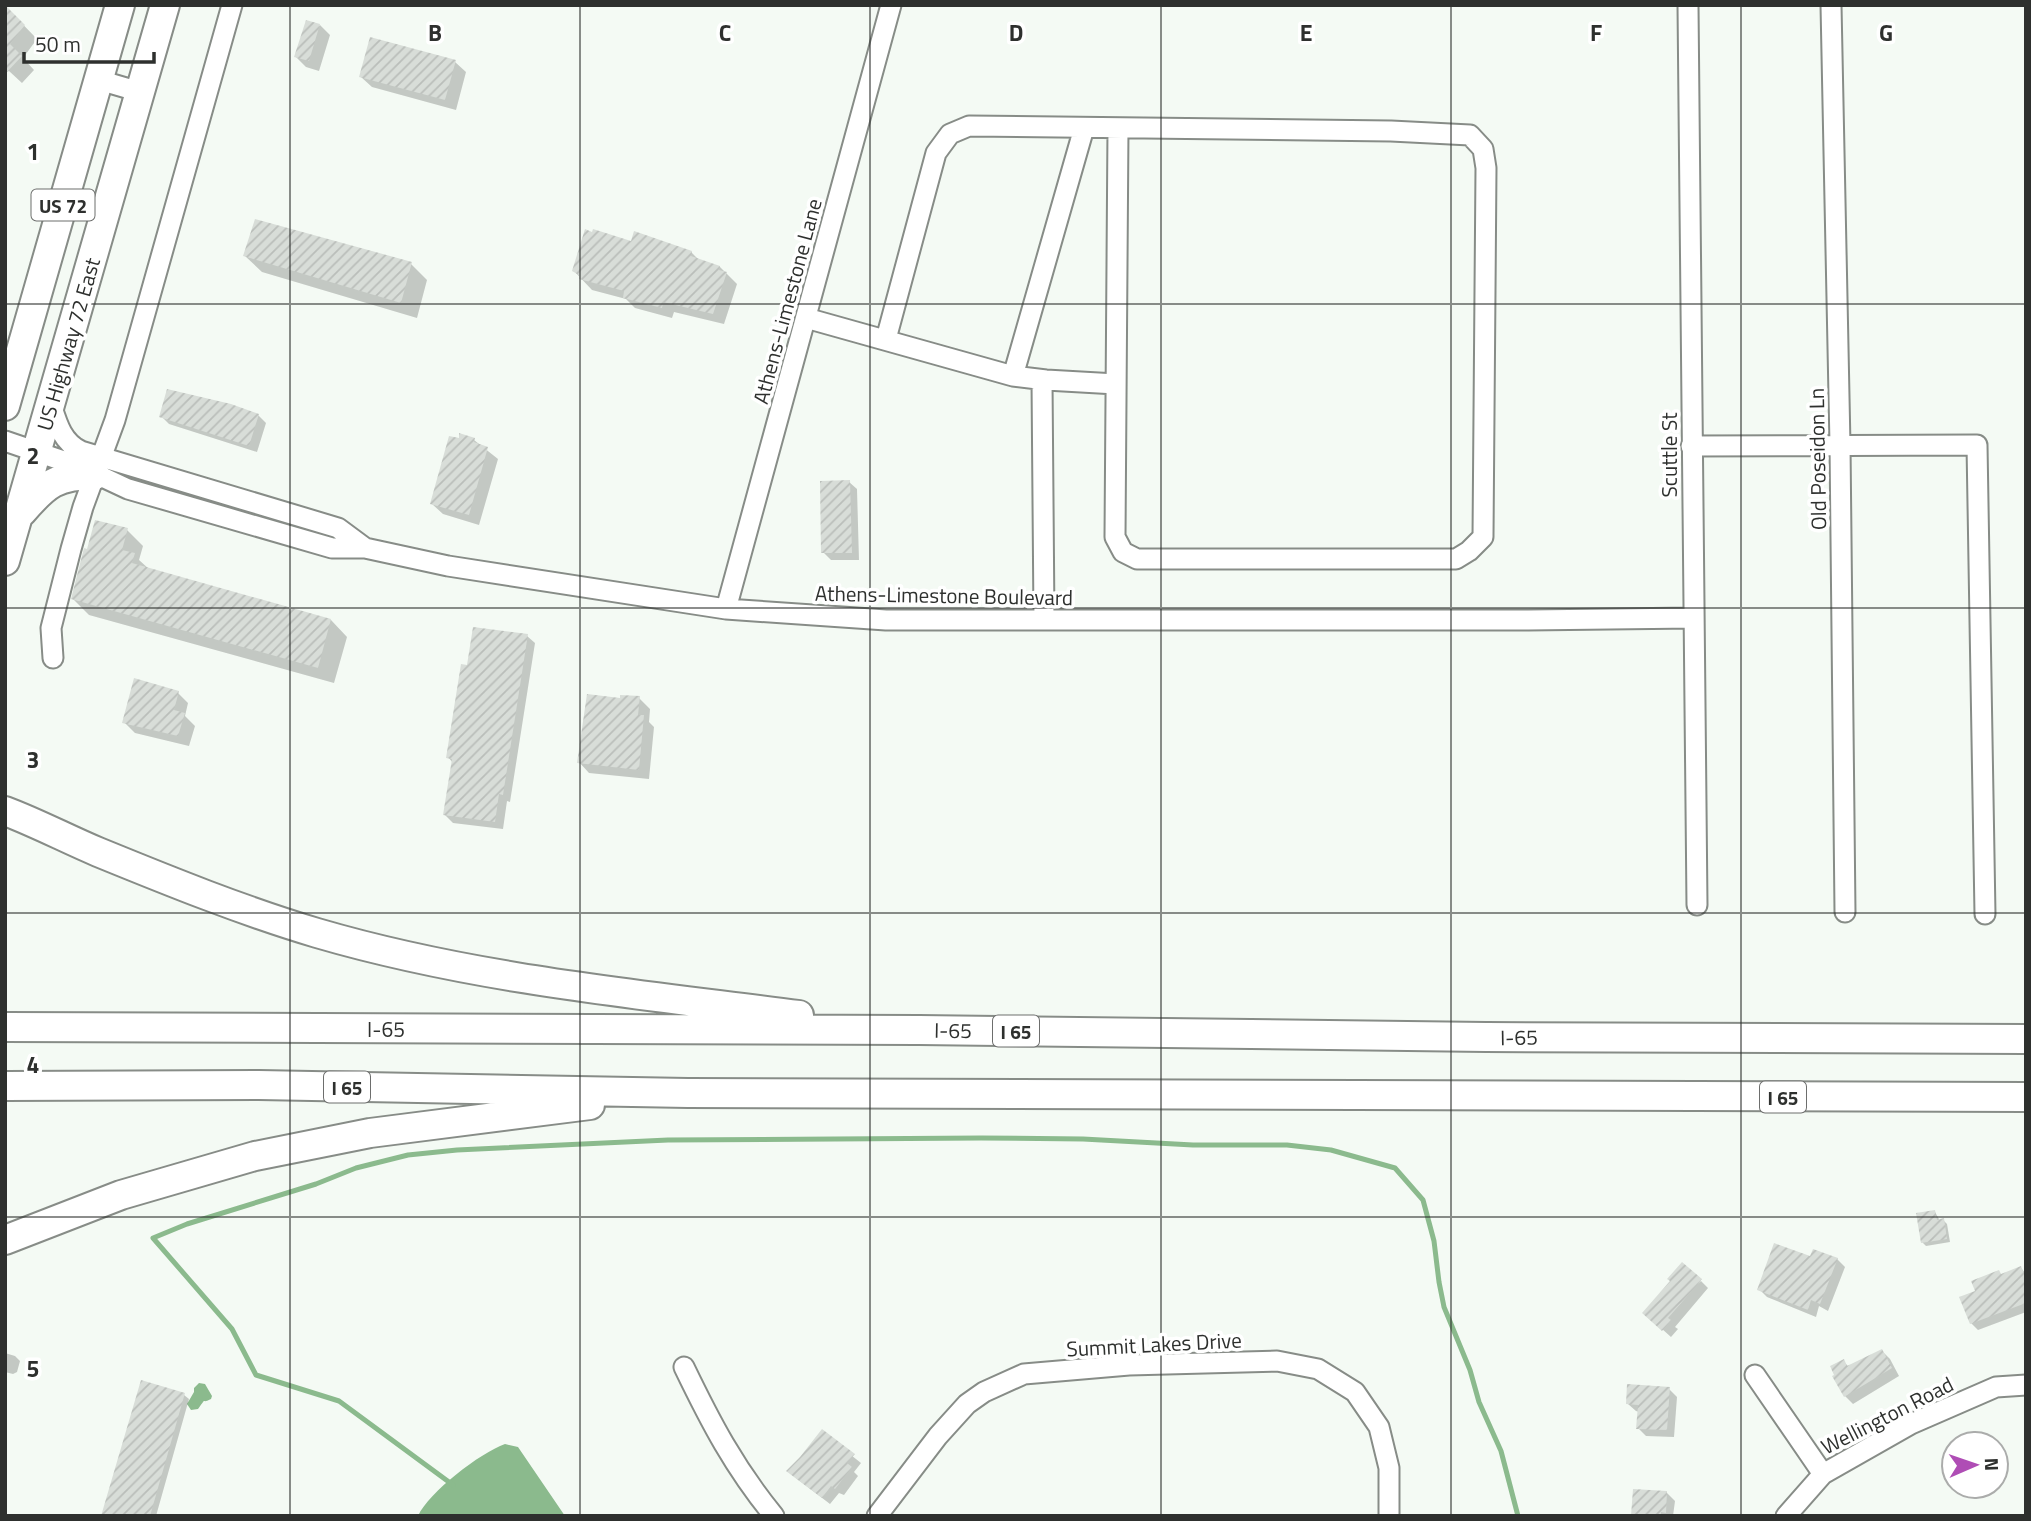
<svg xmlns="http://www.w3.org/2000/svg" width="2031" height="1521" font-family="'Titillium Web',sans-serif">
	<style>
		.water { fill: #8bba8d }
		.shadow { fill: #0003 }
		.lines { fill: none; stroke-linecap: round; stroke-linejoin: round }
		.stream { stroke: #8bba8d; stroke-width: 5 }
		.building { fill: url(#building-hatch) }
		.minor-casing { stroke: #878c87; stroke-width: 23 }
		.highway-casing { stroke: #878c87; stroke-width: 32 }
		.minor { stroke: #fff; stroke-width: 19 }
		.highway { stroke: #fff; stroke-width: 28 }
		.grid { fill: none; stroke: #2e302e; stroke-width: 2; stroke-opacity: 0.55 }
		.labels { text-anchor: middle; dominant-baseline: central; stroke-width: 7; stroke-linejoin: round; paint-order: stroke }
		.shield { fill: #fff; stroke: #6d6e6d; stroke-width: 2 }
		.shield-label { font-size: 19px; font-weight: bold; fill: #2e302e }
		.street-label { font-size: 21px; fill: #2e302e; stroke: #fff }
		.grid-label { font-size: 23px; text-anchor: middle; font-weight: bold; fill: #2e302e; stroke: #fff; stroke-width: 7; stroke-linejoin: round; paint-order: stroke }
	</style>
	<defs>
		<pattern id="building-hatch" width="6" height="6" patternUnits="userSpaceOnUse" patternTransform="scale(1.75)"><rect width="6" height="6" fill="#d8ddd8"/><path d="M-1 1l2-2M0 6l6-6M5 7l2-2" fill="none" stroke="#babeba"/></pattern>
	</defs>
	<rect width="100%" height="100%" fill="#f4faf4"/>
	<path class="water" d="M199,1383L205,1384L212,1396L211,1399C200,1405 208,1395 198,1409L191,1410L187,1404L194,1392V1388Z
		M505,1444L518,1447L565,1516H418C429,1492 480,1453 505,1444Z"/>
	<path class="shadow" d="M5,6L37,39L23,58L34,70L22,83L9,71L5,73Z
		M320,25L330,35L319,71L306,67L296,57Z
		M455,62L466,72L456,110L372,87L361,77Z
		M632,243L691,252L700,261L720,267L737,284L724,324L674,312L672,318L635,308L626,299L592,290L574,271Z
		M245,256L411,264L427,280L417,318L262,272Z
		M258,415L266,423L257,452L169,424L161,416Z
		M474,440L498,459L479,525L443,514L432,504Z
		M849,482L857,489L859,560H831L823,552Z
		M127,530L143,546L139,560L149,569L331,620L347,637L334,683L89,615L73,599Z
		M527,636L535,643L510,802L507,801L503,829L453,823L445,815L453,763L448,757L468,667Z
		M178,693L188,703L185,716L195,726L189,746L135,733L124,722Z
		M639,698L650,709L649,722L654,727L649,779L589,773L579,762L621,700Z
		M1935,1212L1940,1221L1943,1220L1947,1224L1950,1242L1926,1246L1922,1242Z
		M1811,1259H1837L1845,1267L1828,1311L1819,1306L1816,1317L1767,1297L1759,1289Z
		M2021,1268L2026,1274V1312L1978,1330L1971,1323L1977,1292L2002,1275Z
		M1701,1281L1708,1288L1675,1327L1678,1329L1671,1337L1652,1320Z
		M1882,1351L1890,1359L1899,1376L1853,1404L1845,1396L1843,1361L1849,1367Z
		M5,1353L15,1356L20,1361L17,1372L13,1374L5,1372Z
		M1669,1389L1677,1397L1674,1437L1646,1436L1638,1428L1639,1412L1636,1411L1628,1404Z
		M184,1395L189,1399L156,1516H103Z
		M822,1432L861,1463L854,1472L858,1476L844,1495L839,1493L830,1504L796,1478Z
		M1667,1493L1675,1501L1673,1516H1633Z"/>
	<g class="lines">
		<path class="stream" d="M453,1485L339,1401L256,1375L232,1329L153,1238L187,1224L316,1184L356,1168L408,1155L457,1150L668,1140L981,1138L1083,1139L1193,1145H1287L1331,1150L1395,1168L1423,1200L1434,1241L1439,1282L1444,1307L1470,1370L1479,1402L1501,1451L1518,1516"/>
	</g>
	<path class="building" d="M5,5L25,25L10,44L22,56L5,74Z
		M306,20L320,24L309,61L294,57Z
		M370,37L456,60L445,100L359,77Z
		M255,219L412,262L401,303L243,256Z
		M585,229L592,232L593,229L631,241L634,231L692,251L691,256L720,266L719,270L727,272L713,314L663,302L662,308L623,298L624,291L579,279V275L572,271Z
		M167,389L231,404L259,414L249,446L159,417Z
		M459,433L475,438L474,442L488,447L469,515L430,504L449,436L459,438Z
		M850,480L852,553H821L820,481Z
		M95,520L128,528L122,550L135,553L132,563L331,619L318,668L71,599L84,548L87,549Z
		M473,627L528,634L503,795L499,794L495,822L443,815L452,759L446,758L461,664L467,665Z
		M134,678L179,691L174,710L185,713L178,736L122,723Z
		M587,694L620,698V695L640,696L638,715H644L639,770L577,763Z
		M1935,1210L1937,1220L1944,1218L1947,1239L1921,1243L1916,1213Z
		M1774,1243L1810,1256L1813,1249L1838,1258L1820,1304L1811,1300L1808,1310L1757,1290Z
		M1682,1262L1702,1279L1668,1318L1671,1320L1662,1331L1642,1313L1670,1281L1667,1279Z
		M2021,1266L2026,1279V1303L1970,1324L1959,1297L1975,1291L1971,1281L1999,1270L2001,1274Z
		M1882,1349L1892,1368L1844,1397L1832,1376L1834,1375L1830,1366L1844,1359L1847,1366Z
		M141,1380L185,1393L150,1516H101Z
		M1627,1384L1670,1387L1667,1430L1636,1429L1638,1405L1626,1404Z
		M822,1429L855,1454L847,1463L852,1467L835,1489L831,1486L822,1498L786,1471L800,1457Z
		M1633,1489L1667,1491L1666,1513L1661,1512V1516H1631Z"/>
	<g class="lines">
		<g class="minor-casing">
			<path id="minor" d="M1688,5L1697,905
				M1831,5L1840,445L1845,912
				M99,80L140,92
				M806,318L1013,376L1046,380L1116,384
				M886,339L936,153L950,134L969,126L1391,131L1470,135L1483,149L1486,168L1483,537L1469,551L1456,559H1137L1123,552L1115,537L1118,128
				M1013,376L1084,128
				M1042,380L1044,620
				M51,404C57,423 62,442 81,451L338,528L365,548
				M5,441L81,467L128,489L332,548H365L448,566L726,609L886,620H1528L1693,618
				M1691,446L1977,445L1985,914
				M726,609L891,5
				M53,658L51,628L71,549L83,507L115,420L232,5
				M684,1367C711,1423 734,1467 774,1516
				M1755,1375L1823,1474
				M877,1516L938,1436L967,1404L984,1392L1024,1374L1129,1365L1277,1361L1318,1369L1355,1392L1379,1427L1389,1468V1516
				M1786,1516L1823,1474L1911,1424L1996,1387L2026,1385"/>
		</g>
		<g class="highway-casing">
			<path id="highway" d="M5,406L120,5
				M22,512C46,484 57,475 95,475
				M5,561L165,5
				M5,811C37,823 67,839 98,852C169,881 243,911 317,933C474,979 637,994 799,1015
				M5,1027L919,1030L1486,1037L2026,1039
				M5,1086L259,1085L688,1093L2026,1097
				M5,1240L121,1195L255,1156L370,1133L590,1105"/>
		</g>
		<use href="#minor" class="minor"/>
		<use href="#highway" class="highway"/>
	</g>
	<path class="grid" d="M290,5V1516M580,5V1516M870,5V1516M1161,5V1516M1451,5V1516M1741,5V1516M5,304H2026M5,608H2026M5,913H2026M5,1217H2026"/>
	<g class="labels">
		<g class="shield">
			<rect x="31.5" y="189.5" width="63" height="31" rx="5"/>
			<rect x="993" y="1015.5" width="46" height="31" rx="5"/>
			<rect x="324" y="1071.5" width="46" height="31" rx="5"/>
			<rect x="1760" y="1081.5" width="46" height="31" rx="5"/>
		</g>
		<g class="shield-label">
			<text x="63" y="205">US 72</text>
			<text x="1016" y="1031">I 65</text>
			<text x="347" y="1087">I 65</text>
			<text x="1783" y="1097">I 65</text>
		</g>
		<g class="street-label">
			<text transform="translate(787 301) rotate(-75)">Athens-Limestone Lane</text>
			<text transform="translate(68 344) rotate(-74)">US Highway 72 East</text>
			<text transform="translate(1669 455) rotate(-90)">Scuttle St</text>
			<text transform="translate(1817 459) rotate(-91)">Old Poseidon Ln</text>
			<text transform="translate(944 595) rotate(1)">Athens-Limestone Boulevard</text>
			<text x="386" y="1029">I-65</text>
			<text transform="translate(953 1030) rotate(1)">I-65</text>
			<text transform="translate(1519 1037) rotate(-1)">I-65</text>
			<text transform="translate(1154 1344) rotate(-3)">Summit Lakes Drive</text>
			<text transform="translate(1887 1415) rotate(-27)">Wellington Road</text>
		</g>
	</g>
	<g class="grid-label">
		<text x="435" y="41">B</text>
		<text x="725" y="41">C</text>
		<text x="1016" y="41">D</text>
		<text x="1306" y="41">E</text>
		<text x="1596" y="41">F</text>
		<text x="1886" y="41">G</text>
		<text x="33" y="160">1</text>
		<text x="33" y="464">2</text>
		<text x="33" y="768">3</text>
		<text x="33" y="1073">4</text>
		<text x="33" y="1377">5</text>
	</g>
	<rect width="2031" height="1521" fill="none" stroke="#2e302e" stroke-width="14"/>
	<g transform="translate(1975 1465) rotate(88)"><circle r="33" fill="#ffffff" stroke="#abacab" stroke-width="2"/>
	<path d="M0-5L12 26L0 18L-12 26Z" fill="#af4db5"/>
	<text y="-10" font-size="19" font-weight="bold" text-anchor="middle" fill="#2e302e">N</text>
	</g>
	<path d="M24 52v10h130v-10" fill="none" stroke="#2e302e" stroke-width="3.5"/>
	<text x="35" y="52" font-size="21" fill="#2e302e" stroke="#ffffff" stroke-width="5" paint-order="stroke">50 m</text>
</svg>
